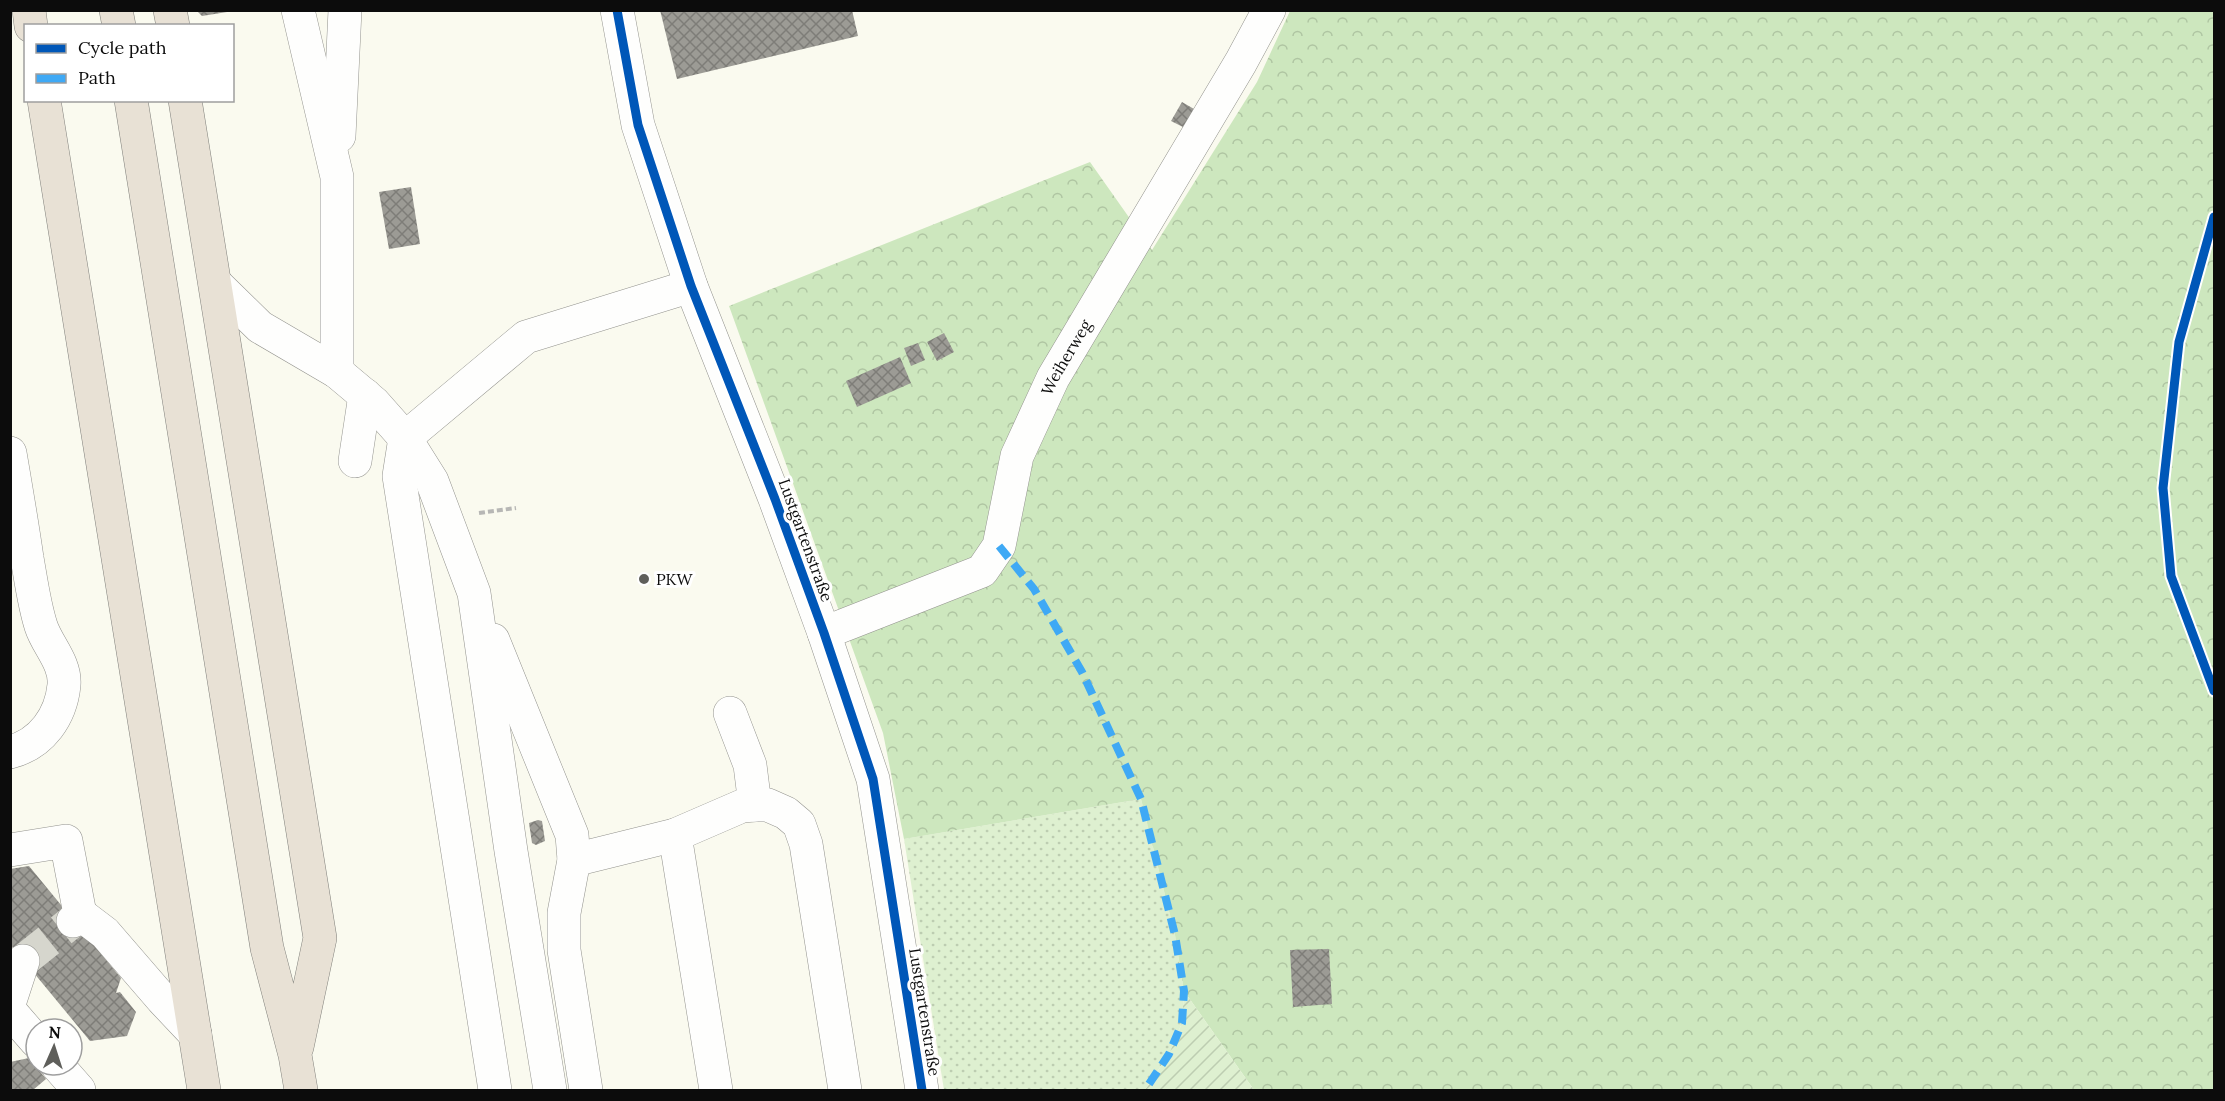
<svg xmlns="http://www.w3.org/2000/svg" width="2225" height="1101" font-family="Lora,serif">
	<style>
		.grass { fill: url(#grass-dots) }
		.forest { fill: url(#forest-crowns) }
		.garden { fill: url(#garden-furrows) }
		.building { fill: url(#building-cross-hatch) }
		.lines { fill: none; stroke-linecap: round; stroke-linejoin: round }
		.minor-tunnel { stroke: #d6d6cd; stroke-width: 33; stroke-dasharray: 33 16; stroke-linecap: butt }
		.minor-casing { stroke: #93938e; stroke-width: 34 }
		.highway-casing { stroke: #80807c; stroke-width: 34 }
		.path { stroke: #b7b7b5; stroke-width: 4; stroke-dasharray: 6 3; stroke-linecap: butt }
		.minor { stroke: #fefefd; stroke-width: 33 }
		.highway { stroke: #e8e1d5; stroke-width: 33 }
		.quiet { stroke: #3fa9f5; stroke-width: 8; stroke-dasharray: 15 8; stroke-linecap: butt }
		.cycleway-casing { stroke: #fff; stroke-width: 13 }
		.cycleway { stroke: #0057b8; stroke-width: 9 }
		.poi-dot { fill: #5f5f5b; stroke: #fff; stroke-width: 2 }
		.labels { text-anchor: middle; dominant-baseline: central; stroke-width: 6; stroke-linejoin: round; paint-order: stroke }
		.street-label { font-size: 16px; fill: #0c0c0c; stroke: #fff }
		.poi-label { font-size: 16px; fill: #0c0c0c; stroke: #fff; text-anchor: start }
	</style>
	<defs>
		<pattern id="grass-dots" width="8" height="8" patternUnits="userSpaceOnUse" patternTransform="scale(1.5)"><rect width="8" height="8" fill="#def0d0"/><path d="M2 2h.1M6 6h.1" fill="none" stroke="#bdcdb1" stroke-width="1.8" stroke-linecap="round"/></pattern>
		<pattern id="forest-crowns" width="20" height="18" patternUnits="userSpaceOnUse" patternTransform="scale(1.5)"><rect width="20" height="18" fill="#cde7be"/><path d="M2 6a3 3 0 1 1 6 0M12 15a3 3 0 1 1 6 0" fill="none" stroke="#afc5a2"/></pattern>
		<pattern id="garden-furrows" width="10" height="10" patternUnits="userSpaceOnUse" patternTransform="scale(1.5)"><rect width="10" height="10" fill="#def0d0"/><path d="M-1 1l2-2M0 10L10 0M9 11l2-2" fill="none" stroke="#bdcdb1"/></pattern>
		<pattern id="building-cross-hatch" width="8" height="8" patternUnits="userSpaceOnUse" patternTransform="scale(1.5)"><rect width="8" height="8" fill="#9c9b95"/><path d="M0 0l8 8M0 8l8-8" fill="none" stroke="#7e7d78"/></pattern>
	</defs>
	<rect width="100%" height="100%" fill="#fafaef"/>
	<path class="grass" d="M1141,799L1175,935L1184,991L1182,1023L1169,1054L1145,1090H944L904,839Z"/>
	<path class="forest" d="M1290,11H2214V1090H1254L1184,991L1175,935L1141,799L904,839L883,733L729,306L1090,162L1152,250L1257,82Z"/>
	<path class="garden" d="M1184,991L1254,1090H1145L1169,1054L1182,1023Z"/>
	<path class="building" d="M196,10H227V12L202,16Z
		M660,10H852L858,36L677,79Z
		M1182,102L1194,109L1183,127L1171,121Z
		M411,187L420,244L389,249L379,192Z
		M944,333L954,352L937,361L927,342Z
		M918,343L925,360L911,366L904,348Z
		M900,357L911,383L857,407L846,381Z
		M538,820L542,821L545,841L536,845L532,843L529,823Z
		M29,866L121,978L116,993L120,992L136,1012L127,1036L90,1041L10,944V869Z
		M1329,949L1332,1004L1293,1007L1290,950Z
		M29,1058L46,1079L33,1090H10V1062Z"/>
	<g class="lines">
		<path class="minor-tunnel" d="M23,961L73,921"/>
		<g class="minor-casing">
			<g id="minor">
				<path d="M298,10L337,177V372"/>
				<path d="M617,10L638,125L691,286L775,499L824,633L873,779L922,1090"/>
				<path d="M339,136L345,10"/>
				<path d="M215,283L260,327L337,372L374,403L405,438L432,481L474,593L511,851L550,1090"/>
				<path d="M10,453C16,488 22,523 27,558C31,580 34,604 41,626C47,645 66,663 64,685C61,716 42,744 10,752"/>
				<path d="M355,461L365,395"/>
				<path id="s1" d="M824,633L982,571L999,546L1017,456L1053,378L1241,62L1269,10"/>
				<path d="M493,640L572,835L574,860L564,913V950L586,1090"/>
				<path d="M730,713L750,765L755,805"/>
				<path d="M675,835L716,1090"/>
				<path d="M10,850L66,841L80,914L73,921"/>
				<path d="M574,860L675,835L742,806L755,805H768L786,813L799,824L806,844L845,1090"/>
				<path d="M80,914L105,933L162,999L195,1034"/>
				<path d="M10,1001L23,961"/>
				<path d="M10,1011L36,1041"/>
				<path d="M57,1065L79,1090"/>
				<path d="M495,1090L399,476L405,438L526,337L691,286"/>
			</g>
		</g>
		<g class="highway-casing">
			<path id="highway" d="M29,10L31,26
				M116,10L119,26
				M170,10L173,26
				M44,100L204,1090
				M131,100L267,948L295,1055L301,1090
				M185,100L320,938L297,1047"/>
		</g>
		<path class="path" d="M479,513L516,508"/>
		<use href="#minor" class="minor"/>
		<use href="#highway" class="highway"/>
		<path class="quiet" d="M999,546L1034,589L1082,672L1141,799L1175,935L1184,991L1182,1023L1169,1054L1145,1090"/>
		<g class="cycleway-casing">
			<path id="cycleway" d="M617,10L638,125L691,286L775,499L824,633L873,779L922,1090
				M2214,217L2179,342L2163,488L2171,576L2214,691"/>
		</g>
		<use href="#cycleway" class="cycleway"/>
	</g>
	<circle class="poi-dot" cx="644" cy="579" r="6"/>
	<g class="labels">
		<g class="street-label">
			<text stroke="none"><textPath href="#s1" startOffset="402">Weiherweg</textPath></text>
			<text transform="translate(806 540) rotate(70)">Lustgartenstraße</text>
			<text transform="translate(925 1012) rotate(81)">Lustgartenstraße</text>
		</g>
		<g class="poi-label">
			<text x="656" y="579">PKW</text>
		</g>
	</g>
	<rect width="2225" height="1101" fill="none" stroke="#0c0c0c" stroke-width="24"/>
	<rect x="24" y="24" width="210" height="78" fill="#ffffff" stroke="#9e9e9e" stroke-width="1.5"/>
	<rect x="36" y="44" width="30" height="9" fill="#0057b8" stroke="#9e9e9e" stroke-width="1.5"/>
	<text x="78" y="54" font-size="18" fill="#0c0c0c">Cycle path</text>
	<rect x="36" y="74" width="30" height="9" fill="#3fa9f5" stroke="#9e9e9e" stroke-width="1.5"/>
	<text x="78" y="84" font-size="18" fill="#0c0c0c">Path</text>
	<g transform="translate(54 1047) rotate(3)"><circle r="28" fill="#ffffff" stroke="#9e9e9e" stroke-width="1.5"/>
	<path d="M0-4.5L10 22L0 15L-10 22Z" fill="#5f5f5b"/>
	<text y="-9" font-size="16" font-weight="bold" text-anchor="middle" fill="#0c0c0c">N</text>
	</g>
</svg>
